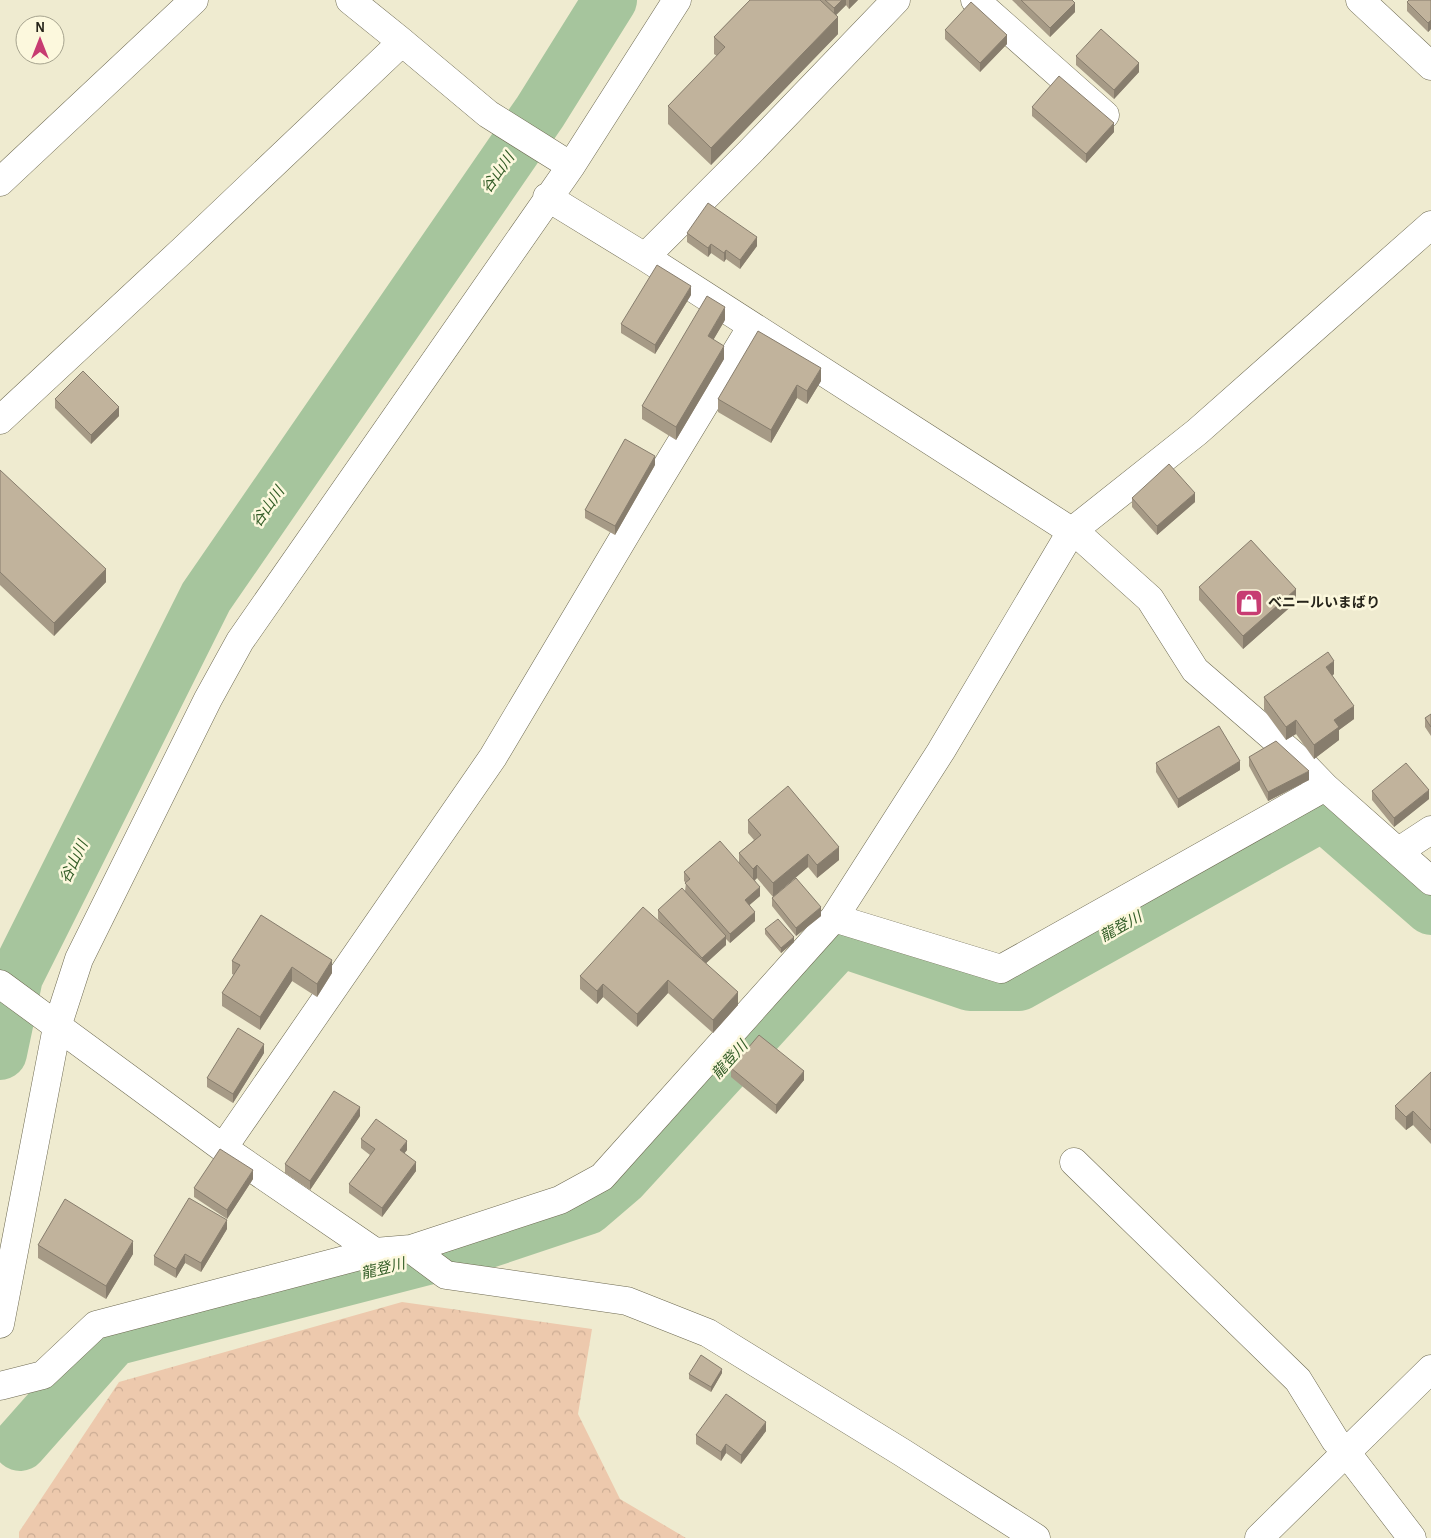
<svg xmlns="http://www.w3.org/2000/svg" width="1431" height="1538" font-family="'Alegreya Sans','Noto Sans JP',sans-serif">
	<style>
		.forest { fill: url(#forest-crowns) }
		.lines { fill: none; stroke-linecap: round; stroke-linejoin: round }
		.river { stroke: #a6c59d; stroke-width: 54 }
		.minor-casing { stroke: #6d6951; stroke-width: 29 }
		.minor { stroke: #fff; stroke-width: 28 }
		.wall { fill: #a69a86 }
		.shaded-wall { fill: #877d6d }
		.building { fill: #c1b39c; stroke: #877d6d }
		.labels { text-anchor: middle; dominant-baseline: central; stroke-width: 5; stroke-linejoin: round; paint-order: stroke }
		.poi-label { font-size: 14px; font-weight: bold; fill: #27251b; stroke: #fcf8dd; text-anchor: start }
		.water-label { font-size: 15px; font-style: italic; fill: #325c26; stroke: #fcf8dd }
	</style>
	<defs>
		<pattern id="forest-crowns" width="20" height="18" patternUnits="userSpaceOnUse" patternTransform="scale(1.25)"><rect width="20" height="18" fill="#edc9ad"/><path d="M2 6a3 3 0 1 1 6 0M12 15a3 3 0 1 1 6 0" fill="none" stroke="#cbac94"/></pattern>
	</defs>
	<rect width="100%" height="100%" fill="#efebd0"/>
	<path class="forest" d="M402,1302L592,1329L578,1414L620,1499L686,1538H19V1532L119,1382Z"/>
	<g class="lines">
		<path class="river" d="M0,1053L16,977L206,597L540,112L610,0
			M20,1444L113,1339L473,1246L587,1208L622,1178L840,940L970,984H1019L1323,814L1431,908"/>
		<g class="minor-casing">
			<path id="minor" d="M350,0L402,42
				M975,0L1105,115
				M1360,0L1431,66
				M0,182L194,0
				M547,197L645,257L1082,538L1150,599L1195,670L1298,759L1325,787L1431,881
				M645,257L750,152L896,0
				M0,420L184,249L402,42L488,114L571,166
				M1399,851L1431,830
				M834,918L941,751L1071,532L1197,432L1431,225
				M0,984L223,1148L375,1252
				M223,1148L493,757L630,527L752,326
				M1074,1162L1298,1380L1335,1440L1346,1452L1412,1538
				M411,1249L446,1275L627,1301L708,1333L903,1453L1036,1538
				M0,1324L57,1027L79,959L208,699L240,641L571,166L677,0
				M0,1386L43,1375L96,1325L375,1252L411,1249L560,1200L602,1177L834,918L1001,969L1325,787
				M1259,1538L1431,1369"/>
		</g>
		<use href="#minor" class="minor"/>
	</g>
	<path class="wall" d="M750,0H858L849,9L846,5L836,15L838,34L711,165L668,124V106L717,56L714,54V37Z
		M1012,0H1072L1075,12L1050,37Z
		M1431,0V29L1428,32L1407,11V2Z
		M945,30L1007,44L980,72L945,39Z
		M1076,56L1139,72L1114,99L1076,65Z
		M1032,107L1114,132L1086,163L1032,116Z
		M687,233L757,246L740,269L726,259L724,262L711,253L708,257L687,242Z
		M691,295L655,354L621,333V324Z
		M725,320L713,340L724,359L676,440L642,419V406Z
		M821,381L807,404L797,398L771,443L718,412V399Z
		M55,399L119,416L91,444L55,408Z
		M655,465L615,535L585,518V510Z
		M0,470L106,582L54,636L0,585Z
		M1132,498L1195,502L1157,535L1132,507Z
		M1199,587L1296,602L1243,649L1199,600Z
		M1334,674L1332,676L1354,719L1339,730V740L1314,759L1296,734L1286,740L1264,710V697Z
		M1431,714V736L1425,727V718Z
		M1249,757L1309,780L1268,801L1249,766Z
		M1156,763L1240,770L1178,808L1156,772Z
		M1372,791L1429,799L1394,827L1372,800Z
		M748,820L839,860L817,878L808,867L773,897L757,878L755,880L760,896L749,905L755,921L730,943L726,939V945L706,963L738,1005L713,1033L668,993L637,1027L603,997L597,1004L580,989V976L661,923L658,919V910L685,891L686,883L684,881V872L739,863V853L754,840L748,833Z
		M772,898L821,916L796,936L772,906Z
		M261,915L332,973L317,997L292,981L260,1030L222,1006V993L234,975L232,974V961Z
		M765,929L794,942L781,953L765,934Z
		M264,1053L233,1103L207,1087V1078Z
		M731,1068L804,1080L776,1114L731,1077Z
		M1431,1072V1144L1413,1125L1406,1130L1395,1119V1106Z
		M360,1116L310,1190L285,1173V1164Z
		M361,1139L407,1150L404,1153L416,1171L382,1217L349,1193V1184L370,1155L361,1148Z
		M253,1179L227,1219L194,1197V1188Z
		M227,1229L201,1272L185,1263L176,1278L154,1265V1256Z
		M38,1245L133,1254L106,1299L38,1258Z
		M722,1373L711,1392L689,1379V1374Z
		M766,1431L741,1464L726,1453L721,1461L696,1444V1435Z"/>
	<path class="shaded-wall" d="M842,0H846V5L834,17V8Z
		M849,0H858L849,9Z
		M1075,3V12L1050,37V28Z
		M838,17V34L711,165V148Z
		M1431,20V29L1428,32V23Z
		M1007,35V44L980,72V63Z
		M1139,63V72L1114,99V90Z
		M1114,123V132L1086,163V154Z
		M757,237V246L740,269V260Z
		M711,244V253L708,257V248Z
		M726,250V259L724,262V253Z
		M691,286V295L655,354V345Z
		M725,307V320L708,349V336Z
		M724,346V359L676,440V427Z
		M821,368V381L807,404V391Z
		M797,385V398L771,443V430Z
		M119,407V416L91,444V435Z
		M655,456V465L615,535V526Z
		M1195,493V502L1157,535V526Z
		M106,569V582L54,636V623Z
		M1296,589V602L1243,649V636Z
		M1334,661V674L1326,681V667Z
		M1354,706V719L1339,730V740L1314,759V745L1334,720Z
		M1296,720V734L1286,740V727Z
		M1240,761V770L1178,808V799Z
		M1309,771V780L1268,801V792Z
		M1429,790V799L1394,827V818Z
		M839,847V860L817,878V865Z
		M808,854V867L773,897V883Z
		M757,865V878L753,882V869Z
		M760,887V896L745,909V900Z
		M821,907V916L796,936V928Z
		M755,912V921L730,943V934Z
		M726,936V945L702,967V958Z
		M794,937V942L781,953V948Z
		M332,960V973L317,997V984Z
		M292,967V981L260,1030V1017Z
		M668,980V993L637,1027V1014Z
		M603,984V997L597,1004V991Z
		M738,992V1005L713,1033V1020Z
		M264,1044V1053L233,1103V1094Z
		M804,1071V1080L776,1114V1105Z
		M360,1107V1116L310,1190V1181Z
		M1413,1111V1125L1406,1130V1117Z
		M407,1141V1150L400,1159V1150Z
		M416,1162V1171L382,1217V1208Z
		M253,1170V1179L227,1219V1210Z
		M227,1220V1229L201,1272V1263Z
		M133,1241V1254L106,1299V1286Z
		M185,1254V1263L176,1278V1269Z
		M722,1369V1373L711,1392V1387Z
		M766,1422V1431L741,1464V1455Z
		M726,1444V1453L721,1461V1452Z"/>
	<path class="building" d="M750,0H820L838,17L711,148L668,106L725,47L714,37Z
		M825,0H842L834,8Z
		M1021,0H1072L1075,3L1050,28Z
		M1409,0H1431V20L1428,23L1407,2Z
		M971,2L1007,35L980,63L945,30Z
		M1101,29L1139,63L1114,90L1076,56Z
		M1059,76L1114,123L1086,154L1032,107Z
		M708,203L757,237L740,260L726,250L724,253L711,244L708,248L687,233Z
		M657,265L691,286L655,345L621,324Z
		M707,296L725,307L708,336L724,346L676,427L642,406Z
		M758,331L821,368L807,391L797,385L771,430L718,399Z
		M83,371L119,407L91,435L55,399Z
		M625,439L655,456L615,526L585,510Z
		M1169,464L1195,493L1157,526L1132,498Z
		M0,470L106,569L54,623L0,572Z
		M1251,540L1296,589L1243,636L1199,587Z
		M1328,652L1334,661L1326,667L1354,706L1334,720L1339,727L1314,745L1296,720L1286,727L1264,697Z
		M1431,714V727L1425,718Z
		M1219,726L1240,761L1178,799L1156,763Z
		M1276,741L1309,771L1268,792L1249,757Z
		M1406,763L1429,790L1394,818L1372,791Z
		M788,786L839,847L817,865L808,854L773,883L757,865L753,869L739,853L761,835L748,820Z
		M720,841L760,887L745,900L755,912L730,934L685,883L690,879L684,872Z
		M796,878L821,907L796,928L772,898Z
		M682,888L726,936L702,958L658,910Z
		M643,907L738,992L713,1020L668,980L637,1014L603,984L597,991L580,976Z
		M261,915L332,960L317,984L292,967L260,1017L222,993L240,965L232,961Z
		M778,919L794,937L781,948L765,929Z
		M238,1028L264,1044L233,1094L207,1078Z
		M759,1035L804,1071L776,1105L731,1068Z
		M1431,1072V1130L1413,1111L1406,1117L1395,1106Z
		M334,1091L360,1107L310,1181L285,1164Z
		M376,1119L407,1141L400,1150L416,1162L382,1208L349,1184L375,1149L361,1139Z
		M220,1149L253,1170L227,1210L194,1188Z
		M189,1198L227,1220L201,1263L185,1254L176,1269L154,1256Z
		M65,1199L133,1241L106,1286L38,1245Z
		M701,1355L722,1369L711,1387L689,1374Z
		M726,1394L766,1422L741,1455L726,1444L721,1452L696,1435Z"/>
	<defs>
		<g id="shop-square" transform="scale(1.4375)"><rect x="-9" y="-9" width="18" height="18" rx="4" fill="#c73c72" stroke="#fcf8dd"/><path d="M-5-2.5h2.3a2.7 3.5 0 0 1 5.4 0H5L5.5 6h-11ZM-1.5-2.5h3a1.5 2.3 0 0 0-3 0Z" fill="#fff"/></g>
	</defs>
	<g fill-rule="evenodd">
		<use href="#shop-square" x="1249" y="603"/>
	</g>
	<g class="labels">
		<g class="poi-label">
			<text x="1268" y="603">べニールいまばり</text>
		</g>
		<g class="water-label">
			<text transform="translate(498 173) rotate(-55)">谷山川</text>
			<text transform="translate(268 507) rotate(-55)">谷山川</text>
			<text transform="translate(74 862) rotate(-64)">谷山川</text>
			<text transform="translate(1121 927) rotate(-29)">龍登川</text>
			<text transform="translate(730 1060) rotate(-48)">龍登川</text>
			<text transform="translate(383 1269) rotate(-14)">龍登川</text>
		</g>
	</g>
	<g transform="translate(40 40)"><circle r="24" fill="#fcf8dd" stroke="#a7a48f"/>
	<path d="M0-4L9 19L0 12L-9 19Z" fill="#c73c72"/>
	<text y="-8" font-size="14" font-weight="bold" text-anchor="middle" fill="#27251b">N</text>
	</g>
</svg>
